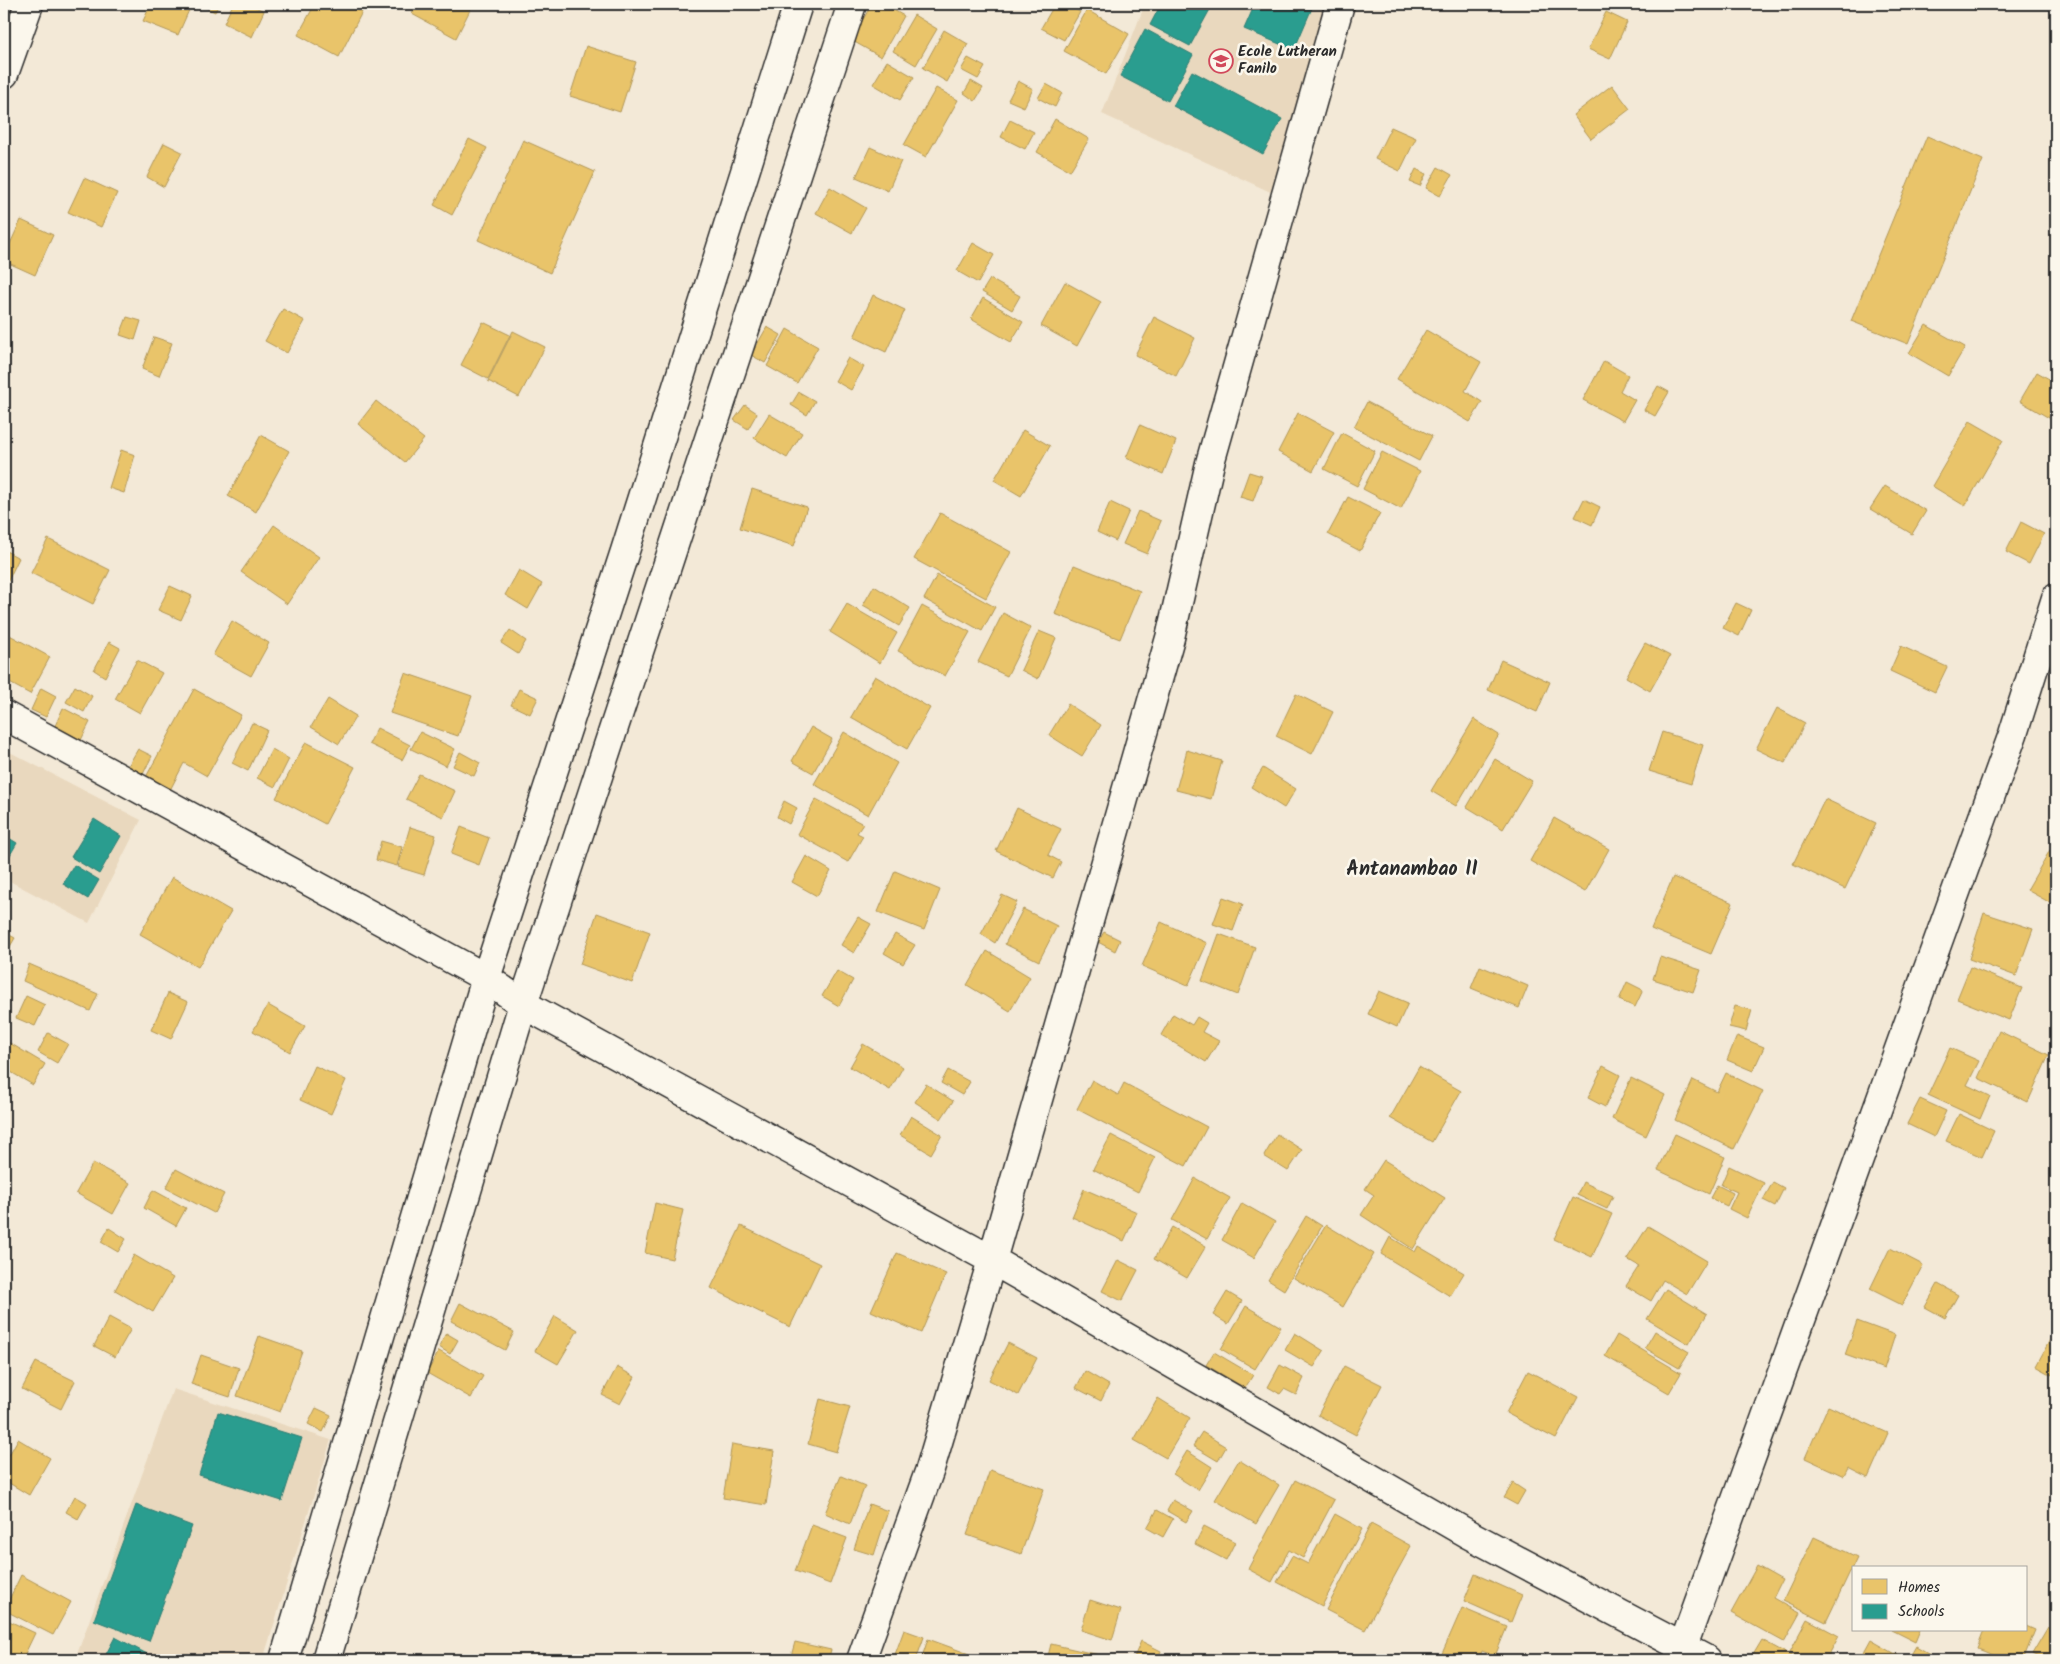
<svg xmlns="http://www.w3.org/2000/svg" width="2060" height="1664" font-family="Kalam,sans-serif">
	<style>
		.built { fill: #e9d8be }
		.homes { fill: #e9c46a; stroke: #b09657 }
		.schools { fill: #2a9d8f; stroke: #2a7b71 }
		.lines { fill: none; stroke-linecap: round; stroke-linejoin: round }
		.street-casing { stroke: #2b2b2b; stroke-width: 31 }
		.street { stroke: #fbf7ec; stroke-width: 28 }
		.labels { text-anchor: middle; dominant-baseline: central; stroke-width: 5; stroke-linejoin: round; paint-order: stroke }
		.poi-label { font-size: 15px; font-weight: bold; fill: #2b2b2b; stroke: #fbf7ec; text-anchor: start }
		.district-label { font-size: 20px; font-weight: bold; fill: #2b2b2b; stroke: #fbf7ec }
	</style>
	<rect width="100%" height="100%" fill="#f3e9d7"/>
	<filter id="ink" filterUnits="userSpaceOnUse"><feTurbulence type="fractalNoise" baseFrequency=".02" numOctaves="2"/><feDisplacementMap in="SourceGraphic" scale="10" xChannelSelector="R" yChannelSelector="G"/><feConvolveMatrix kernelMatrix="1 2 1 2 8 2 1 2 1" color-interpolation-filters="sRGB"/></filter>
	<g filter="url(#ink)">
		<path class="built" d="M1145,4H1325L1334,8L1281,197L1102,114Z
			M4,749L141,820L89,923L4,878Z
			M173,1389L331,1440L263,1660H75Z"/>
		<path class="homes" d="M151,4H173L189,10L178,35L143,21Z
			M198,4H219L215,12Z
			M233,4H249L264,11L252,37L224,23Z
			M315,4H346L362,12L339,57L298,35Z
			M417,4H473L456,38L412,14Z
			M872,4H883L904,16L881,57L851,40Z
			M1055,4H1065L1080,12L1064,40L1041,28Z
			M1087,10L1129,34L1106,74L1064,51Z
			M1606,12L1627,22L1610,59L1588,49Z
			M914,15L937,29L916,65L893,51Z
			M944,30L968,44L947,82L923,68Z
			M586,46L636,62L620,112L570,96Z
			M968,58L985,67L978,79L961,70Z
			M887,61L914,77L900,100L873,84Z
			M971,81L983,88L975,101L964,93Z
			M1018,81L1033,89L1024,107L1008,100Z
			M1046,84L1062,93L1055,107L1038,98Z
			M1612,85L1630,109L1591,139L1573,115Z
			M936,88L958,100L926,157L904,145Z
			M1055,119L1089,139L1070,171L1037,152Z
			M1010,120L1034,132L1025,149L1001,137Z
			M1391,127L1416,138L1400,171L1375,159Z
			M1927,136L1983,160L1908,344L1851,321Z
			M469,139L487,148L452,215L434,205Z
			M523,140L595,172L550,273L478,240Z
			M164,143L182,152L164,187L147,177Z
			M870,147L901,161L888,191L856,177Z
			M1438,167L1452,175L1440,196L1426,188Z
			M1416,169L1426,174L1420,186L1410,182Z
			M84,178L117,193L101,227L68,212Z
			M830,187L866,208L852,233L816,213Z
			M21,220L53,235L35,275L4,261V257Z
			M973,243L994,255L978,283L957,271Z
			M990,279L1020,296L1012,310L982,292Z
			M1065,282L1101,302L1077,346L1041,326Z
			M873,295L905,310L886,352L854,337Z
			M983,298L1023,322L1011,342L971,319Z
			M283,309L305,321L287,353L265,341Z
			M127,317L141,321L135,340L120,335Z
			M1154,317L1195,338L1176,376L1135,355Z
			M483,322L510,335L488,379L461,365Z
			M1926,325L1965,347L1948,376L1909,353Z
			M767,327L781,335L765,363L751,355Z
			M787,329L818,347L797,383L767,366Z
			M1426,330L1481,362L1465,391L1482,402L1470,422L1397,379Z
			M513,331L545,347L519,397L488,381Z
			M154,337L172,343L159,376L142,369Z
			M848,358L864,367L851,390L835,381Z
			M1604,361L1628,375L1620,391L1635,400L1623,421L1583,400Z
			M2037,372L2056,383V422L2020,401Z
			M1658,386L1669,392L1655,416L1644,410Z
			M799,392L815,401L807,415L791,405Z
			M376,401L424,439L405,462L358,424Z
			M1367,402L1432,436L1419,461L1354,427Z
			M745,405L757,413L748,429L734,420Z
			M1298,413L1334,432L1313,471L1278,452Z
			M769,414L802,433L787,458L754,438Z
			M1970,421L2003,440L1965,506L1932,486Z
			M1140,425L1176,441L1163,474L1126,458Z
			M1023,430L1050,446L1021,496L994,480Z
			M1342,433L1375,451L1357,486L1324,469Z
			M261,435L289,451L256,512L228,496Z
			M121,450L135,455L124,493L109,488Z
			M1382,452L1420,471L1401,509L1363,489Z
			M1249,472L1262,476L1253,501L1240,497Z
			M1885,486L1926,511L1912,534L1870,509Z
			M752,489L807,507L794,546L740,528Z
			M1348,497L1380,513L1360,551L1328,534Z
			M1584,499L1600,507L1592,525L1575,517Z
			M1110,502L1129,511L1116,541L1097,532Z
			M1138,511L1161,521L1147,554L1123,544Z
			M940,513L1011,552L986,598L914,559Z
			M2021,522L2044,534L2029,564L2006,552Z
			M274,525L319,557L287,604L241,572Z
			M48,539L110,570L93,604L31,573Z
			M4,550L19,558L4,589Z
			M1074,565L1140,591L1120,639L1055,614Z
			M519,570L542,584L528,609L505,595Z
			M937,575L995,607L982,631L924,599Z
			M170,586L192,596L181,620L158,610Z
			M874,586L910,608L899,626L863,605Z
			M1736,603L1751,610L1739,636L1723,628Z
			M847,604L897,633L880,663L830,632Z
			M922,606L970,632L945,676L898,651Z
			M1003,613L1031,628L1007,676L978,662Z
			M232,621L269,643L251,676L213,655Z
			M510,630L526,641L518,654L501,643Z
			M1039,631L1056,638L1038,679L1021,670Z
			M4,632L50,657L30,694L4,680V669L6,664L4,663Z
			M109,642L120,648L105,677L94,670Z
			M1645,643L1670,656L1650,691L1626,677Z
			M1901,646L1947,667L1935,692L1890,671Z
			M137,660L162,673L140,713L115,699Z
			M1501,660L1550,682L1537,712L1488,690Z
			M405,673L472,696L458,736L390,713Z
			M875,676L930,708L907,749L851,717Z
			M75,686L92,696L84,712L66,702Z
			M41,688L56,696L46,717L31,710Z
			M194,689L241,715L207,776L184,763L170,790L146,777Z
			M519,689L538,698L530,714L511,705Z
			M1296,694L1333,712L1312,754L1276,736Z
			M328,699L356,716L339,744L311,727Z
			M1068,704L1101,725L1082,756L1049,735Z
			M63,708L90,722L81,740L55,726Z
			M1777,708L1805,723L1785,763L1756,749Z
			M1474,719L1499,735L1456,806L1431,791Z
			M252,723L267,730L248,771L232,763Z
			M811,727L832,739L813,773L792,761Z
			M377,728L410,745L402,760L369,744Z
			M420,732L455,749L446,766L411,749Z
			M844,732L897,763L868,815L814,784Z
			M1662,732L1703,745L1691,784L1649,771Z
			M306,742L355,767L325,824L276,798Z
			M138,749L152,756L143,774L128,766Z
			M272,749L289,759L275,787L257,778Z
			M1187,750L1222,761L1211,799L1176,790Z
			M460,752L480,763L474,776L453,766Z
			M1495,759L1532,781L1503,829L1467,807Z
			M1263,768L1296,789L1284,808L1251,787Z
			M419,774L455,791L443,817L406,799Z
			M816,799L863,824L857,833L863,836L848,862L797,834Z
			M1825,799L1876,823L1845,889L1793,864Z
			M784,801L797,808L789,824L777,817Z
			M1017,808L1061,829L1048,855L1061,862L1053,878L996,851Z
			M1554,818L1609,849L1585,892L1530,861Z
			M410,827L436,835L424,875L398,867Z
			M461,827L489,838L479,865L451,854Z
			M381,841L402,847L397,866L376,860Z
			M2050,850L2056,853V906L2027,890Z
			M806,856L831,871L817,896L792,882Z
			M895,871L940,890L924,930L878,912Z
			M172,877L231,911L198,967L140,934Z
			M1673,877L1733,903L1711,954L1651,929Z
			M1002,895L1017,902L995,943L981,934Z
			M1223,897L1243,904L1233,931L1213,924Z
			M1023,909L1057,926L1039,961L1005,944Z
			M597,913L650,932L632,983L580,964Z
			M1984,913L2033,929L2016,976L1969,959Z
			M858,917L871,924L854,953L841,945Z
			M1161,922L1207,943L1188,986L1142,966Z
			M4,932L15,938L5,955H4Z
			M1104,932L1120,940L1115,951L1098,942Z
			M895,934L915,945L903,964L884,953Z
			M1219,934L1255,947L1238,995L1202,981Z
			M987,951L1030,977L1010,1011L967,985Z
			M1660,957L1701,970L1693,992L1653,979Z
			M29,964L98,994L90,1011L23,981Z
			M1480,966L1528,986L1519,1008L1471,988Z
			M1970,967L2022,988L2009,1020L1957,999Z
			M837,971L853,980L839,1006L822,996Z
			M1627,982L1643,990L1635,1007L1619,1000Z
			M1379,991L1408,1003L1397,1027L1368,1014Z
			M168,993L188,1002L171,1039L151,1030Z
			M26,996L45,1005L35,1026L16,1018Z
			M268,1005L305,1026L290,1052L253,1031Z
			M1735,1006L1752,1010L1746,1031L1729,1027Z
			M1173,1014L1192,1025L1197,1017L1207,1023L1202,1032L1219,1041L1206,1062L1161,1035Z
			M1999,1031L2049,1055L2028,1102L1978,1078Z
			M48,1033L68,1044L57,1063L38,1052Z
			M1737,1036L1764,1047L1753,1071L1727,1060Z
			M8,1042L45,1064L33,1085L4,1068V1049Z
			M863,1044L903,1067L890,1090L850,1067Z
			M1950,1048L1979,1061L1967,1085L1990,1096L1980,1119L1928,1095Z
			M315,1066L346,1080L331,1114L300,1100Z
			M1603,1066L1620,1075L1605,1107L1588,1098Z
			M1419,1067L1461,1091L1432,1142L1390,1118Z
			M948,1070L970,1082L962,1095L941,1083Z
			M1726,1073L1763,1091L1734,1149L1675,1120L1693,1080L1717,1092Z
			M1631,1078L1665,1095L1646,1136L1612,1119Z
			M1092,1080L1118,1095L1124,1083L1207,1127L1186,1166L1077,1109Z
			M926,1084L953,1101L941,1119L915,1102Z
			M1920,1099L1946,1111L1934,1137L1907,1124Z
			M1959,1114L1994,1131L1982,1157L1946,1141Z
			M911,1116L942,1135L931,1154L900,1135Z
			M1277,1134L1302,1150L1288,1171L1264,1156Z
			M1675,1134L1725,1157L1709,1194L1658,1170Z
			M1111,1135L1155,1158L1138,1192L1093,1169Z
			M1384,1160L1445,1198L1413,1249L1361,1215L1374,1195L1365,1189Z
			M93,1163L130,1183L113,1214L76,1193Z
			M1729,1166L1764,1183L1747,1218L1729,1209L1737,1192L1721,1185Z
			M176,1169L224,1194L214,1213L166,1188Z
			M1195,1178L1230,1198L1207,1239L1172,1220Z
			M1583,1182L1613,1196L1607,1209L1577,1195Z
			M1773,1182L1784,1188L1775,1206L1763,1200Z
			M1717,1185L1733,1193L1727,1206L1710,1198Z
			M1084,1189L1137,1212L1124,1241L1072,1217Z
			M153,1190L186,1208L176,1226L144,1208Z
			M1573,1197L1612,1214L1592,1257L1554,1239Z
			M655,1203L683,1210L672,1259L645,1253Z
			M1242,1203L1275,1222L1254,1258L1222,1240Z
			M1306,1216L1322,1226L1284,1290L1268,1280Z
			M1326,1225L1374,1254L1343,1307L1294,1278Z
			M741,1226L820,1264L790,1327L711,1288Z
			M1648,1226L1707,1261L1687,1294L1663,1280L1651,1301L1626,1286L1639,1266L1627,1259Z
			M1172,1227L1206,1246L1187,1278L1154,1259Z
			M109,1228L126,1239L118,1252L101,1242Z
			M1390,1237L1415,1252L1418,1246L1464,1273L1450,1296L1381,1254Z
			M1890,1248L1923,1265L1902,1305L1870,1289Z
			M897,1253L946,1274L921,1333L871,1311Z
			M134,1255L173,1278L153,1312L115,1290Z
			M1118,1260L1138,1270L1122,1301L1102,1291Z
			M1938,1284L1958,1295L1945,1318L1925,1307Z
			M1666,1289L1707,1314L1689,1344L1647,1319Z
			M1227,1292L1242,1301L1228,1324L1213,1315Z
			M460,1303L514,1332L505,1350L451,1321Z
			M1246,1306L1281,1327L1255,1369L1221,1349Z
			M555,1316L578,1330L558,1364L535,1351Z
			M109,1317L131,1329L115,1357L94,1346Z
			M1857,1321L1895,1335L1884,1369L1845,1355Z
			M1655,1331L1689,1352L1679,1368L1645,1348Z
			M446,1333L458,1340L450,1354L439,1347Z
			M1295,1333L1324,1351L1314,1367L1285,1350Z
			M1617,1335L1681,1373L1669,1393L1605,1356Z
			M259,1336L302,1351L280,1412L237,1396Z
			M2051,1338L2056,1340V1377L2036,1366Z
			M1008,1343L1037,1358L1018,1395L989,1380Z
			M439,1351L483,1376L471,1398L427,1373Z
			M1214,1352L1253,1375L1245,1388L1206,1365Z
			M201,1355L239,1368L230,1397L191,1384Z
			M36,1362L75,1381L61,1409L22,1389Z
			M1280,1365L1304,1378L1296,1395L1284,1389L1280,1394L1268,1387Z
			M1344,1366L1382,1385L1356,1435L1318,1415Z
			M617,1367L635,1377L620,1404L602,1395Z
			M1085,1371L1109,1385L1101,1401L1076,1388Z
			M1528,1371L1578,1397L1556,1439L1506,1413Z
			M1158,1398L1190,1418L1166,1458L1134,1440Z
			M820,1399L850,1407L836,1452L808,1444Z
			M1828,1406L1888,1433L1868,1478L1848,1468L1844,1476L1805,1458Z
			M316,1408L331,1415L323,1432L308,1424Z
			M1202,1432L1226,1447L1218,1461L1193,1446Z
			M18,1439L50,1458L29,1495L4,1480V1464Z
			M732,1444L774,1451L766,1505L723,1498Z
			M1187,1451L1212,1467L1198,1490L1173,1474Z
			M1239,1460L1279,1485L1256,1524L1215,1500Z
			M990,1470L1044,1489L1021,1554L967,1535Z
			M841,1476L865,1486L850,1524L825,1513Z
			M1295,1480L1334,1500L1303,1558L1289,1550L1272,1582L1248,1569Z
			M1513,1483L1525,1491L1517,1505L1504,1498Z
			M75,1496L87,1503L78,1519L66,1512Z
			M1173,1500L1193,1511L1186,1522L1167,1511Z
			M869,1504L888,1511L874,1555L854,1549Z
			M1157,1510L1173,1519L1163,1537L1147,1528Z
			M1335,1514L1362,1529L1322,1606L1277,1582L1292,1556L1308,1564Z
			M1371,1524L1411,1546L1365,1630L1326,1610Z
			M812,1525L847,1538L830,1584L795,1571Z
			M1204,1526L1235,1542L1226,1560L1195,1544Z
			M1814,1537L1857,1557L1826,1622L1783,1601Z
			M1757,1566L1782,1580L1773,1598L1800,1613L1784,1642L1731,1613Z
			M1475,1574L1522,1595L1511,1622L1464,1601Z
			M21,1575L71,1602L53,1635L4,1610Z
			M1090,1600L1121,1610L1112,1640L1081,1630Z
			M1462,1608L1507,1627L1495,1656L1482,1651L1478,1660H1451L1441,1656Z
			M5,1619L35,1633L22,1660H12L4,1656V1622Z
			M1807,1619L1839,1636L1826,1660H1802L1789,1653Z
			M2026,1626L2035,1630L2023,1660H2007L1977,1648L1984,1630H2026Z
			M2048,1627L2056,1632V1646L2048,1660H2044L2032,1654Z
			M904,1630L924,1637L916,1660H893Z
			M1891,1630H1920L1915,1642Z
			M928,1639L969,1654L966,1660H921Z
			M1762,1640L1793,1657L1791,1660H1750Z
			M1871,1640L1906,1660H1860Z
			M1141,1641L1161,1651L1157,1660H1133Z
			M795,1642L831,1650L828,1660H790Z
			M1051,1644L1121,1660H1047Z
			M1916,1646L1940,1660H1908Z"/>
		<path class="schools" d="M1161,4H1213L1190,46L1150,25Z
			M1255,4H1301L1312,8L1294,50L1244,29Z
			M1145,29L1193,55L1168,101L1120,76Z
			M1192,71L1282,119L1263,154L1173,106Z
			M94,819L121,836L99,874L71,857Z
			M4,835L17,843L6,862L4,861Z
			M74,865L99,880L88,899L63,884Z
			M218,1412L302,1438L282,1501L199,1475Z
			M136,1505L192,1526L149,1641L94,1620Z
			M115,1637L147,1654L144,1660H103Z"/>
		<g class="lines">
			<g class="street-casing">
				<path id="street" d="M4,74L29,4
					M4,715L486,978L523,1004L992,1260L1468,1534L1707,1660
					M284,1660L486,978L625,551L798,4
					M326,1660L523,1004L852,4
					M861,1660L930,1469L992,1260L1170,638L1210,463L1340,4
					M1678,1660L2013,734L2056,598"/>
			</g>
			<use href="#street" class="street"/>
		</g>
	</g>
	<defs>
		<g id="school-ring" transform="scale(1.25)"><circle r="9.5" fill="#fbf7ec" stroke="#d1495b" stroke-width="1.5"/><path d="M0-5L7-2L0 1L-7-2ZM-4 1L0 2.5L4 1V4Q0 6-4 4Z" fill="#d1495b"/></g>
	</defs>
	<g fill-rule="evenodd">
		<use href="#school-ring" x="1221" y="61"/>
	</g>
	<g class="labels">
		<g class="poi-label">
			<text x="1238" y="52">Ecole Lutheran<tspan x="1238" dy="17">Fanilo</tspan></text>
		</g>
		<g class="district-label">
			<text x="1412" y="870">Antanambao II</text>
		</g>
	</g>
	<rect width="2060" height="1664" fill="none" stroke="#fbf7ec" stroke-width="20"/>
	<rect x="10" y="10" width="2040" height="1644" fill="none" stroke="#2b2b2b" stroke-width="2" filter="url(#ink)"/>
	<rect x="1852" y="1566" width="175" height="65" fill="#fbf7ec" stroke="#a8a59f"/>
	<rect x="1862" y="1579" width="25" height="15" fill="#e9c46a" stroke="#a8a59f"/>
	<text x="1898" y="1592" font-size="15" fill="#2b2b2b">Homes</text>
	<rect x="1862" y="1604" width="25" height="15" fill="#2a9d8f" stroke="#a8a59f"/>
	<text x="1898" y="1616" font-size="15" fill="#2b2b2b">Schools</text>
</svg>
